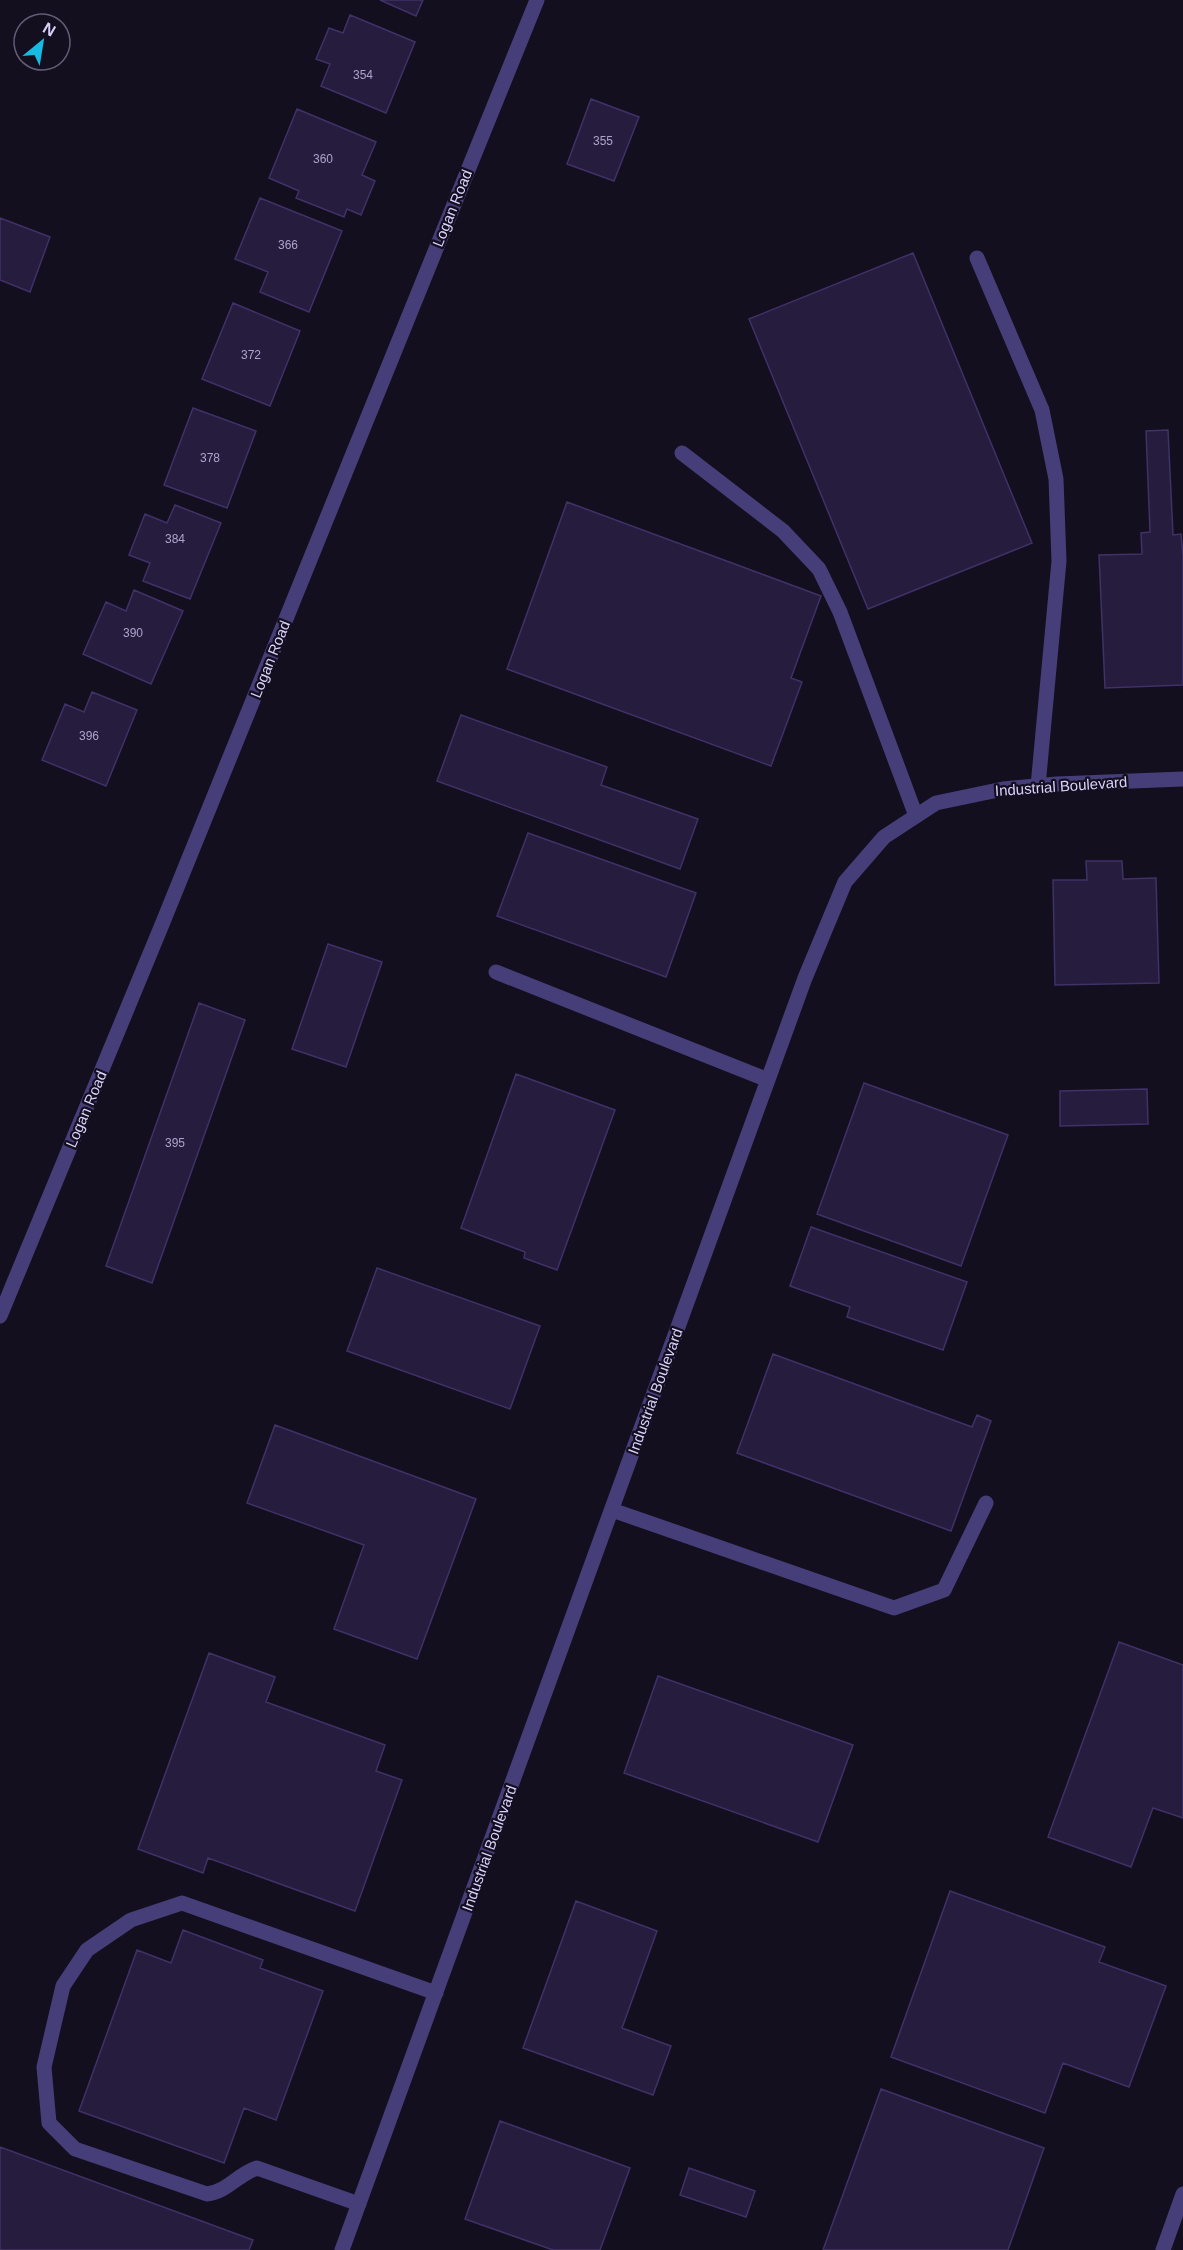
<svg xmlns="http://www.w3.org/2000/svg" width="1183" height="2250" font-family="Helvetica,sans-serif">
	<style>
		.building { fill: #261c3e; stroke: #403168; stroke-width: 1.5 }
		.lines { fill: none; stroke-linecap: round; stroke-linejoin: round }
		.minor { stroke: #463e79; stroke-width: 15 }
		.labels { text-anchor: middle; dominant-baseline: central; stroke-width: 4.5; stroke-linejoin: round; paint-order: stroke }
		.number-label { font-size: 12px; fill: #aca4cc }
		.street-label { font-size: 15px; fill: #d9d1fb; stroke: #130f1f }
	</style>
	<rect width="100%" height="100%" fill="#130f1f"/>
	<path class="building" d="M380,0H423L416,16Z
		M350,15L415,42L386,113L321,86L330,64L316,59L329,28L343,33Z
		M591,99L639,117L614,181L567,164Z
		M297,109L376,142L362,175L375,181L361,215L347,209L344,217L296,198L299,191L269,178Z
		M260,198L342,231L309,312L260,292L268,272L235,259Z
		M0,218L50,237L30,292L0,280Z
		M913,253L1032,543L868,609L749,319Z
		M233,303L300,331L270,406L202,379Z
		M193,408L256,431L227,508L164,485Z
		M1168,430L1173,535L1181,534L1183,555V685L1105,688L1099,555L1142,554L1141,533L1150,532L1146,431Z
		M567,502L821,596L791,678L802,682L771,766L507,669Z
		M175,505L221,523L190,599L143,581L150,563L129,555L145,514L167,523Z
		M134,590L183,611L151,684L83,654L106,602L126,611Z
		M92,692L137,710L106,786L42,760L65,704L84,712Z
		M461,715L607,767L601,785L698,819L680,869L437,781Z
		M528,833L696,893L666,977L497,916Z
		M1086,861H1122L1123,879L1156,878L1159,983L1055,985L1053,880H1087Z
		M328,944L382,962L346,1067L292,1049Z
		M199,1003L245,1020L152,1283L106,1266Z
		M516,1074L615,1110L557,1270L524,1258L525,1252L461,1228Z
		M864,1083L1008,1135L961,1266L817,1214Z
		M1147,1089L1148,1124L1060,1126V1091Z
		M811,1227L967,1282L943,1350L847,1317L850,1307L790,1286Z
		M377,1268L540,1326L510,1409L347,1351Z
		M773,1354L972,1427L977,1415L991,1421L951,1531L737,1453Z
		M275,1425L476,1499L417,1659L334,1629L364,1545L247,1503Z
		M1119,1642L1183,1665V1818L1153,1808L1131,1867L1048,1837Z
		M209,1653L275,1677L266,1702L385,1745L376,1771L402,1780L355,1911L208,1858L203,1873L138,1849Z
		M658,1676L853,1745L818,1842L624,1773Z
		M950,1891L1105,1947L1099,1962L1166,1986L1129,2087L1063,2063L1045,2113L891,2057Z
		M576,1901L657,1931L622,2028L671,2046L653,2095L523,2048Z
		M183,1930L263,1960L260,1968L323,1991L276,2120L244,2108L224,2163L79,2111L137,1950L171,1963Z
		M881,2089L1044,2148L1008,2250H823Z
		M500,2121L630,2168L600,2250H553L465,2219Z
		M0,2147L253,2240L249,2250H0Z
		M689,2168L755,2191L746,2217L680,2195Z"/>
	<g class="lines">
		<path class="minor" d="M977,258L1042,410L1056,479L1059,561L1038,786
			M682,453L783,531L819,569L840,612L916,816
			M496,972L768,1080
			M0,1316L161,927L537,0
			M612,1510L894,1608L944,1590L986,1503
			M359,2204L257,2168C238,2174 227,2192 207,2194L75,2149L49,2123L44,2067L63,1986L87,1950L131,1920L182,1903L436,1993
			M342,2250L805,978L845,882L884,837L936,803L1003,789L1057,784L1183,779
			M1163,2250L1183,2194"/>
	</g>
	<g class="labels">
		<g class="number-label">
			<text x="363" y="75">354</text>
			<text x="603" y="141">355</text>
			<text x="323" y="159">360</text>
			<text x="288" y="245">366</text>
			<text x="251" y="355">372</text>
			<text x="210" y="458">378</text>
			<text x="175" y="539">384</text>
			<text x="133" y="633">390</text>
			<text x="89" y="736">396</text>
			<text x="175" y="1143">395</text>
		</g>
		<g class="street-label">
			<text transform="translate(452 208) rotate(-68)">Logan Road</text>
			<text transform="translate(270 659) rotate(-68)">Logan Road</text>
			<text transform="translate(1061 786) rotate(-4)">Industrial Boulevard</text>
			<text transform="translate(86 1109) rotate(-67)">Logan Road</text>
			<text transform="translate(655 1391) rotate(-70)">Industrial Boulevard</text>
			<text transform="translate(489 1848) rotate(-70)">Industrial Boulevard</text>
		</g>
	</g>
	<g transform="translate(42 42) rotate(30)"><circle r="28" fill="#130f1f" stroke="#625d77" stroke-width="1.5"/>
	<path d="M0-4.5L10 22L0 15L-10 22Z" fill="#16bbe2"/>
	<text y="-9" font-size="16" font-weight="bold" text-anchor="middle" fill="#d9d1fb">N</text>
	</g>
</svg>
